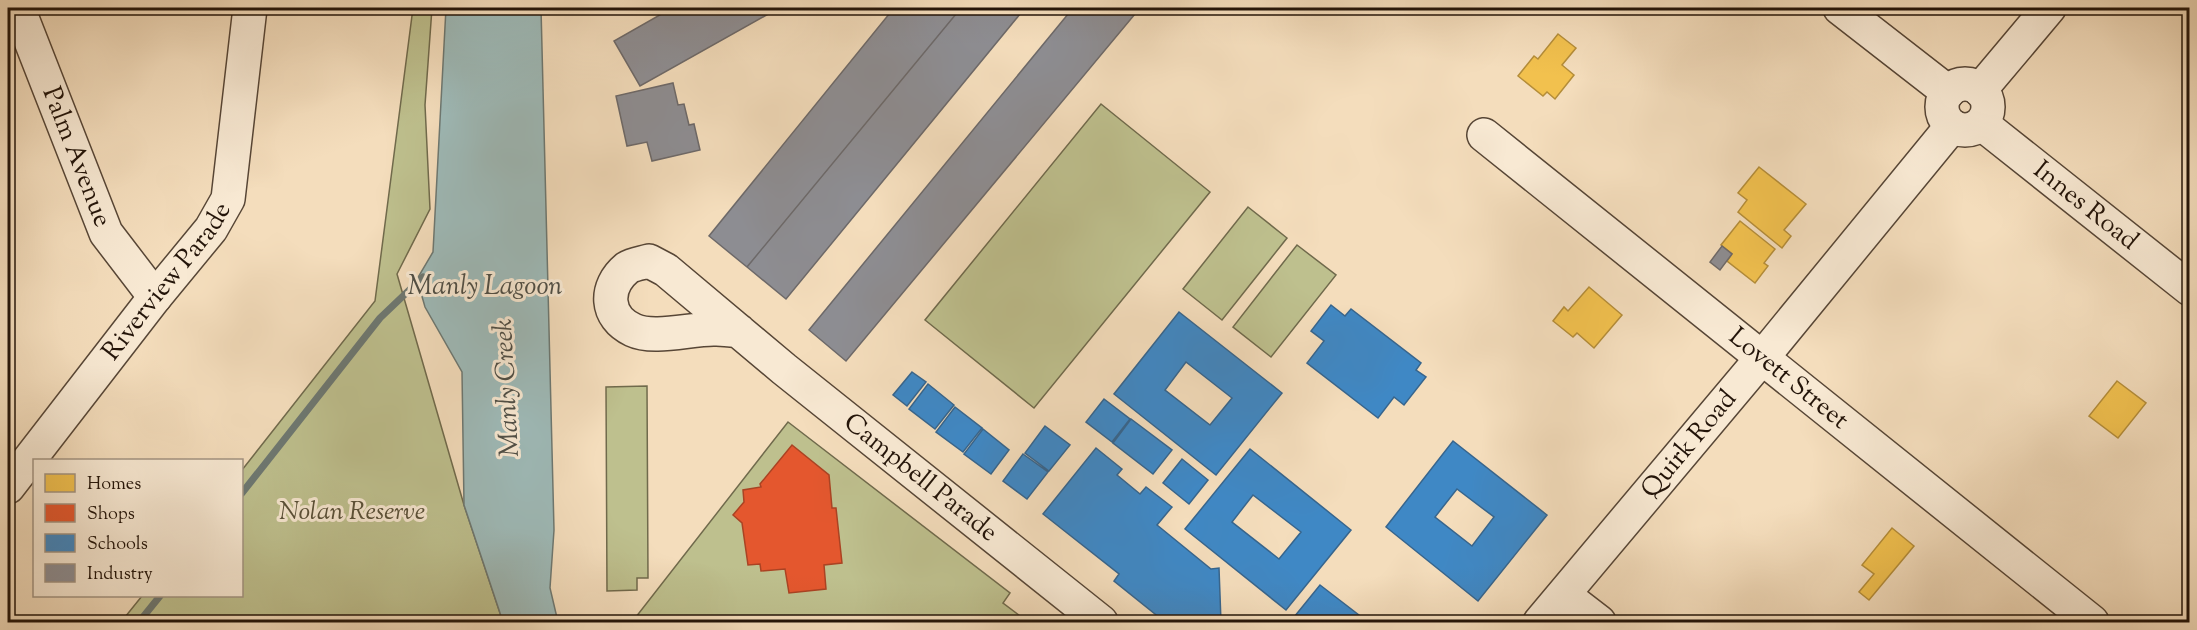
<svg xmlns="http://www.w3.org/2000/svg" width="2197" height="630" font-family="'Sorts Mill Goudy',serif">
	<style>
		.green { fill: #bec08e; stroke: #706a4c; stroke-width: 1.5 }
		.water { fill: #9ebab8; stroke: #6d7872; stroke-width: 1.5 }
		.homes { fill: #f2c14e; stroke: #b48d39; stroke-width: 1.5 }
		.shops { fill: #e4572e; stroke: #aa4323; stroke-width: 1.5 }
		.schools { fill: #3f88c5; stroke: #37658d; stroke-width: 1.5; fill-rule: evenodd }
		.industry { fill: #8d8d92; stroke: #6d6969; stroke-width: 1.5 }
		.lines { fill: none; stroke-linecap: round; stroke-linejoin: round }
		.stream { stroke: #6d7872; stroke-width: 7 }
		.minor-casing { stroke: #574636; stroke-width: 36 }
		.minor { stroke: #f8e9d3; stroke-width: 33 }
		.labels { text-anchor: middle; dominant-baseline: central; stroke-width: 6; stroke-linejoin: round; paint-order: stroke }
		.street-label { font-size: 26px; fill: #231409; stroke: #f8e9d3 }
		.park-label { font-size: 26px; font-style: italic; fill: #595038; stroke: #f8e9d3 }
		.water-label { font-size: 27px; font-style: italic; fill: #4e4e46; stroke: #f8e9d3 }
	</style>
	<rect width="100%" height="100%" fill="#f4ddbc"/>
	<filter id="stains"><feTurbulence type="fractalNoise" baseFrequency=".00333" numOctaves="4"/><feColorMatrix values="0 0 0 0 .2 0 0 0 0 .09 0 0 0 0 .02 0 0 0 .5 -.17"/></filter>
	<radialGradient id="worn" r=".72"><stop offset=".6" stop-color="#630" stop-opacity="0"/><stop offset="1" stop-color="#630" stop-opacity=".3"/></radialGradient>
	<path class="green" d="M413,8H432L425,105L430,209L397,274L464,505L503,622H121L142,596H242V470L375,301Z
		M1101,104L1210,192L1034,408L925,320Z
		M1248,207L1287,238L1222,320L1183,289Z
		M1297,245L1336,275L1271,357L1233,327Z
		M647,386L648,578H637V590L607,591L606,387Z
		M788,422L1010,593L1003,603L1028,622H632Z"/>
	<path class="water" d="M446,8H541L554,530L550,588L558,622H503L464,505L462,372L425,307L417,279L433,252Z"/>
	<path class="homes" d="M1558,34L1576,48L1562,65L1574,75L1555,99L1547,92L1543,96L1518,76L1534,56L1538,59Z
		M1759,167L1806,204L1784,230L1791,236L1782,248L1738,212L1747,200L1738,193Z
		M1740,221L1775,249L1764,263L1768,266L1755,283L1727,261L1732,254L1721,245Z
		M1589,287L1622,315L1594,348L1577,333L1573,337L1553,321L1564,307L1568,311Z
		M2117,381L2146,403L2118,438L2089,416Z
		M1892,528L1914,546L1869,600L1859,592L1874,574L1862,565Z"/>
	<path class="shops" d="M792,445L829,475L832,508H836L842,563L824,565L826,589L789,593L785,569L761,571L760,564L748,565L742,523L733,515L744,502L743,490L761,487L760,484Z"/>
	<path class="schools" d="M1331,305L1345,316L1351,309L1421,363L1416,370L1426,377L1404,405L1394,397L1378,418L1307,363L1324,341L1311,331Z
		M1179,312L1282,393L1216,475L1114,394ZM1186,362L1232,398L1210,425L1165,390Z
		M912,372L926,382L907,406L893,395Z
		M928,384L954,405L935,429L909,409Z
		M1104,399L1130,419L1112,442L1086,422Z
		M955,407L982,428L963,452L936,432Z
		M1131,419L1172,450L1153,474L1113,443Z
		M1045,426L1070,445L1049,471L1025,453Z
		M983,429L1009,450L991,474L964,454Z
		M1453,441L1547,515L1478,601L1386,527ZM1457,489L1494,517L1472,546L1435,517Z
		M1096,448L1122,469L1117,475L1140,494L1146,487L1172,507L1157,525L1211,569L1219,568L1221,622H1168V618H1160L1114,581L1119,574L1043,514Z
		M1250,449L1351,530L1286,610L1185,529ZM1253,495L1301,532L1279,559L1232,522Z
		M1023,454L1048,472L1027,499L1003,481Z
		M1182,459L1208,480L1189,504L1163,483Z
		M1320,585L1368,622H1290Z"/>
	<path class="industry" d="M672,8H779L640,86L614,41Z
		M894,8H961L747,267L709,236Z
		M961,8H1025L786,299L747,267Z
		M1073,8H1140L846,361L809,330Z
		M673,83L678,105L684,104L689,125L694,124L700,150L652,161L647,142L627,146L616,96Z
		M1722,246L1732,254L1720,270L1710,262Z"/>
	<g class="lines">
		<path class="stream" d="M242,493L380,318L423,277
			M139,622L160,596"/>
		<g class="minor-casing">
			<g id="minor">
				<path id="s1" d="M18,8L106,233L155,297"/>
				<path d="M1840,8L1948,92"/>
				<circle cx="1965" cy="107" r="23"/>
				<path d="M1980,90L2049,8"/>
				<path id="s2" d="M1982,124L2190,289"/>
				<path id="s3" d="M1484,135L2092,622"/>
				<path id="s4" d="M739,331C731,330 723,329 716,329C693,328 654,340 633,330C605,317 604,287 627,268C633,264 643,263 649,261L666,270L784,369L1101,622"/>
				<path id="s5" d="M8,487L155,297L211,229L228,199L250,8"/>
				<path d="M1564,595L1599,622"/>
				<path id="s6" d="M1540,622L1761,359L1952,126"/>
			</g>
		</g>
		<use href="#minor" class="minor"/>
	</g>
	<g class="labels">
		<g class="street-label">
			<text stroke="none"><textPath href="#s1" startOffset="160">Palm Avenue</textPath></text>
			<text stroke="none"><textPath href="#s2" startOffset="132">Innes Road</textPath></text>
			<text stroke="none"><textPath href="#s5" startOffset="260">Riverview Parade</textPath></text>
			<text stroke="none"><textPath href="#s3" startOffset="390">Lovett Street</textPath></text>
			<text stroke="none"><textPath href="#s6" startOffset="232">Quirk Road</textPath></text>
			<text stroke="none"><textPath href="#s4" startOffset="554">Campbell Parade</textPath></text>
		</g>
		<g class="park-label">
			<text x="352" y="512">Nolan Reserve</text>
		</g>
		<g class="water-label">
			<text x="485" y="287">Manly Lagoon</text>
			<text transform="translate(508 388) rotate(-93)">Manly Creek</text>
		</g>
	</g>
	<rect width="2197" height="630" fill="none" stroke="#f4ddbc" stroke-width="30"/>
	<rect x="9" y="9" width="2179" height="612" fill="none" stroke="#231409" stroke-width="3"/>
	<rect x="15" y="15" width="2167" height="600" fill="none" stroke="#231409" stroke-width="1.5"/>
	<rect x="33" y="459" width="210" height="138" fill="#f8e9d3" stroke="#a39482" stroke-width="1.5"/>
	<rect x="45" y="474" width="30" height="18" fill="#f2c14e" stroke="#a39482" stroke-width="1.5"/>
	<text x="87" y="489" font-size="18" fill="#231409">Homes</text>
	<rect x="45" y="504" width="30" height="18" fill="#e4572e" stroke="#a39482" stroke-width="1.5"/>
	<text x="87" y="519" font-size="18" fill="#231409">Shops</text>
	<rect x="45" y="534" width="30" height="18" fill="#3f88c5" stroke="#a39482" stroke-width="1.5"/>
	<text x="87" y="549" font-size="18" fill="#231409">Schools</text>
	<rect x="45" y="564" width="30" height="18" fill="#8d8d92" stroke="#a39482" stroke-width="1.5"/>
	<text x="87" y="579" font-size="18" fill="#231409">Industry</text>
	<rect width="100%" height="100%" filter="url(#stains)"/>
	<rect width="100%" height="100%" fill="url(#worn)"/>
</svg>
